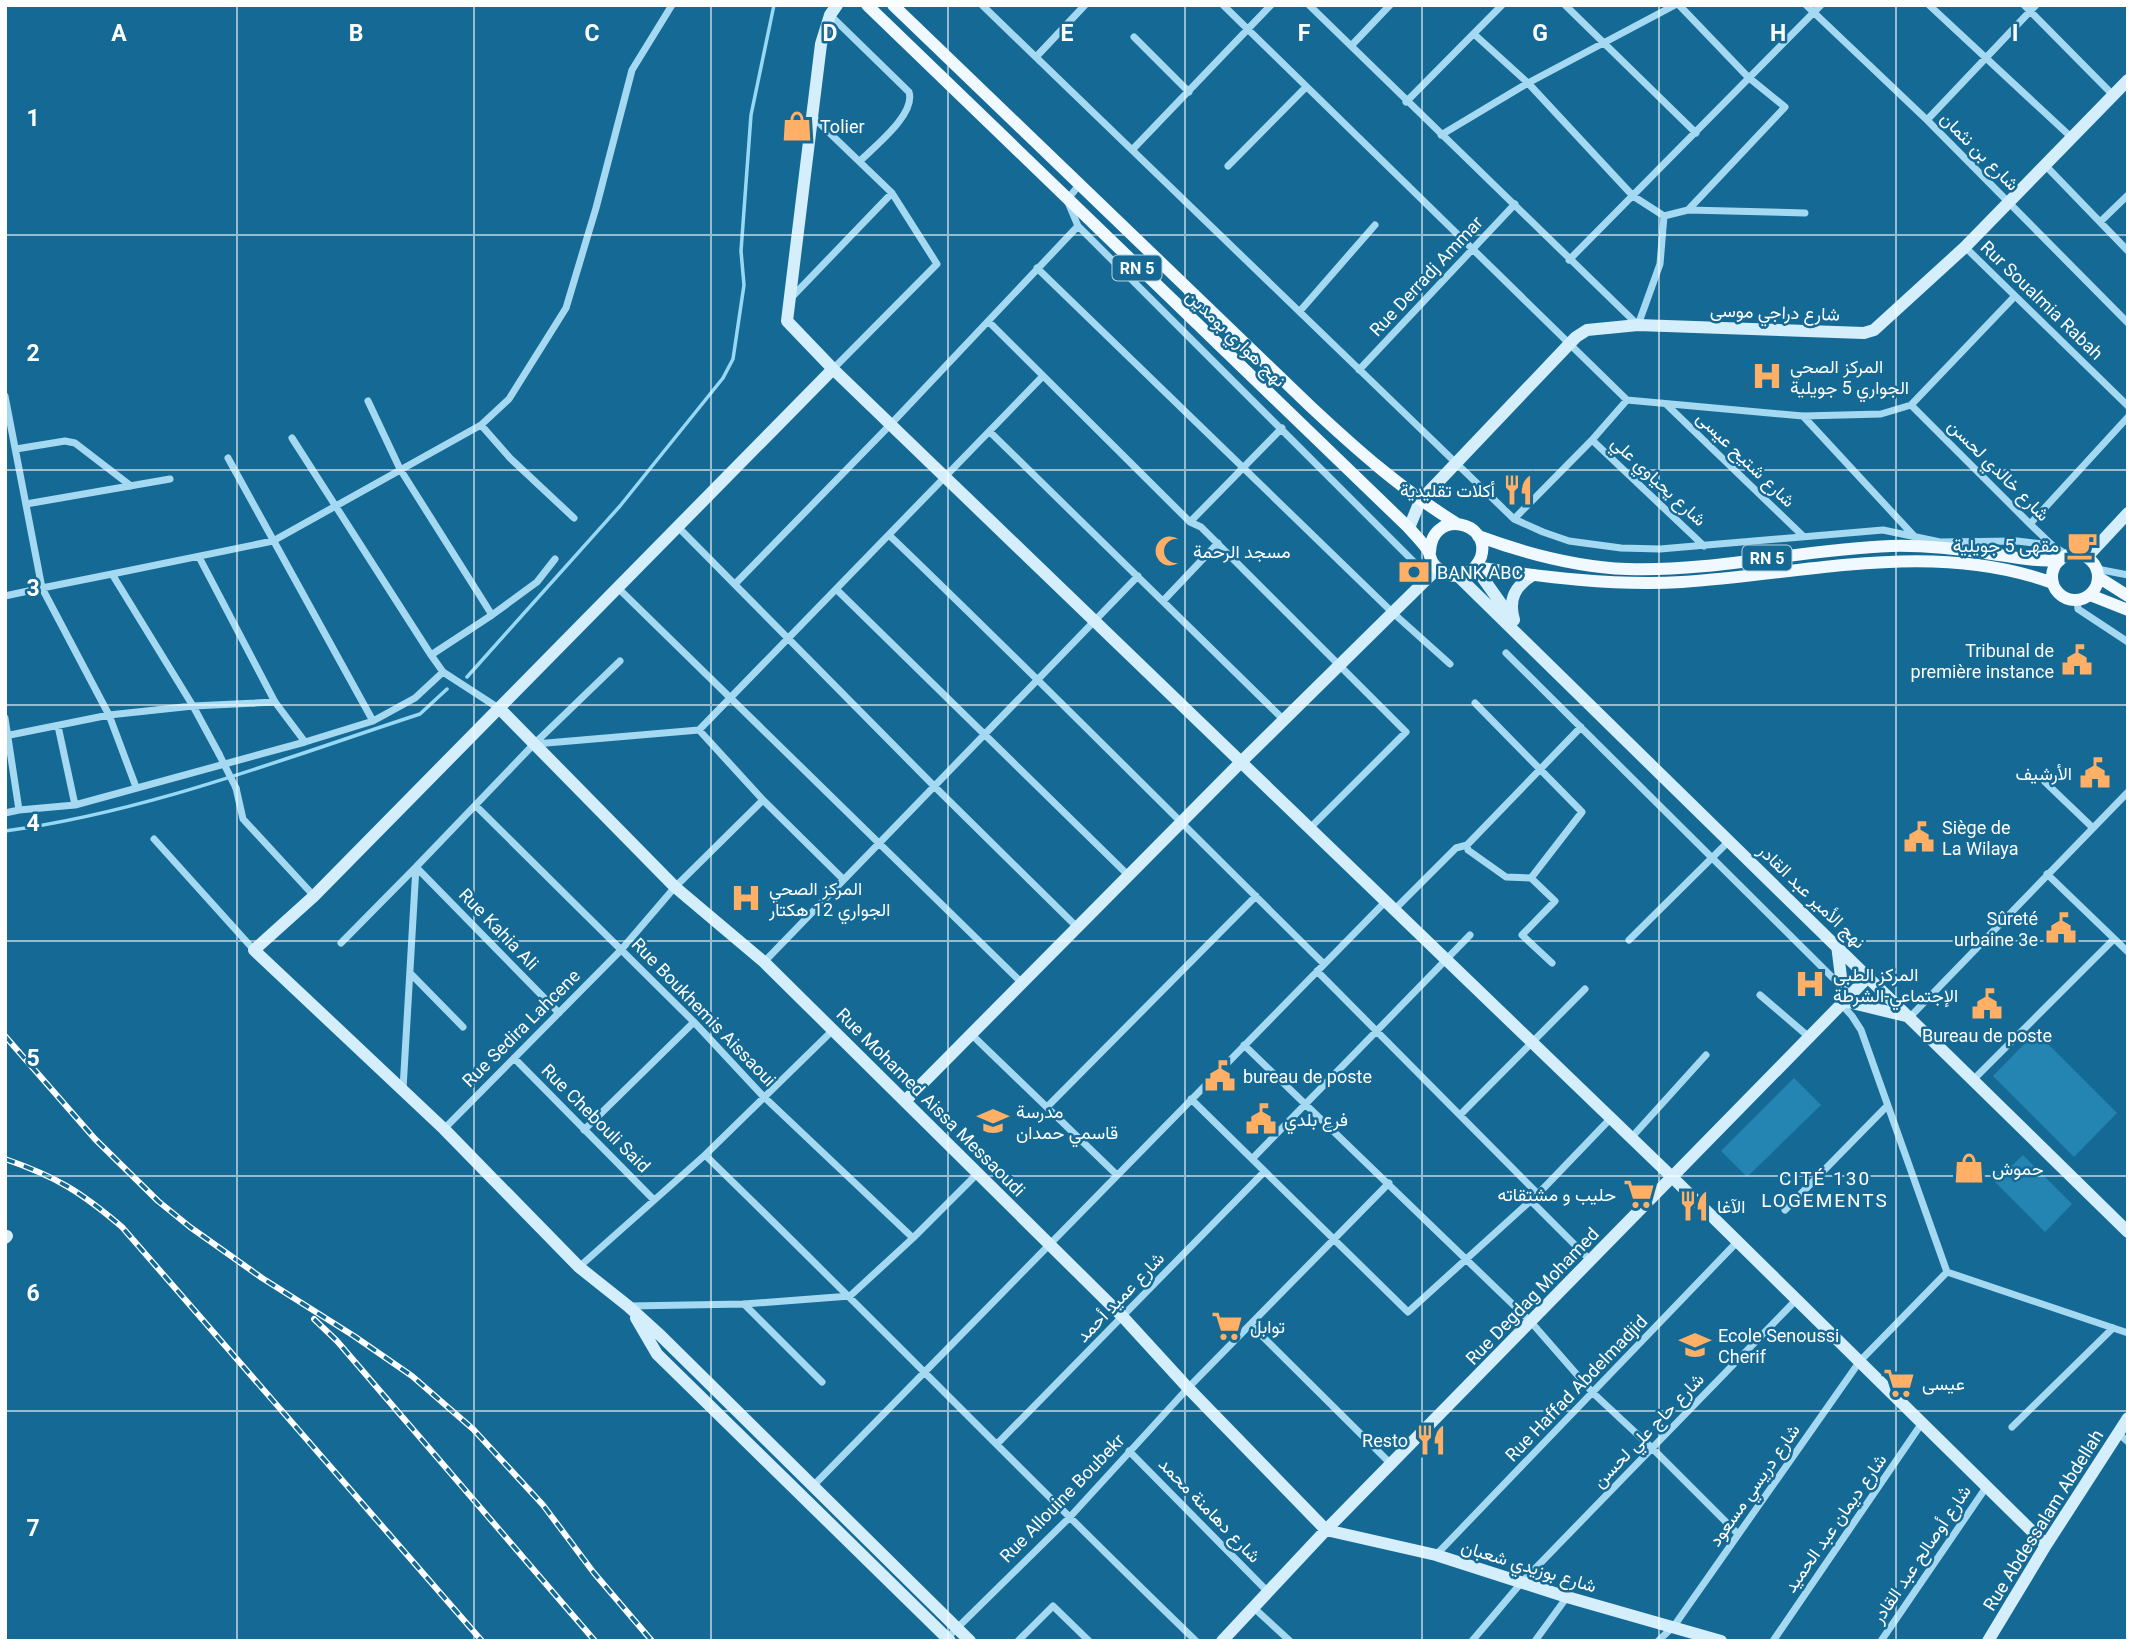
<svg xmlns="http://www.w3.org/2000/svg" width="2133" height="1646" font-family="Roboto,Vazirmatn,sans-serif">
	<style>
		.green { fill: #2484b2 }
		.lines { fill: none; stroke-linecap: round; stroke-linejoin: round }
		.stream { stroke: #97d8f4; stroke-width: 3.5 }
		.street { stroke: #a5d9f2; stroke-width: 7 }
		.secondary { stroke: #d4eefc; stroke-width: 12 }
		.primary { stroke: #f0f9ff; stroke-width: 12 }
		.rail-casing { stroke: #fff; stroke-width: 6 }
		.rail { stroke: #156a95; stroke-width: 3.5; stroke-dasharray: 10; stroke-linecap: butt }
		.street-bridge { stroke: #a5d9f2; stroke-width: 7 }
		.grid { fill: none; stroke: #fff; stroke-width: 2; stroke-opacity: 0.55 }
		.labels { text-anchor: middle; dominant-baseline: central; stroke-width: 5; stroke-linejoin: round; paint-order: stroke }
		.shield { fill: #156a95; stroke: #b9d2df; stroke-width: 2 }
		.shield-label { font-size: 16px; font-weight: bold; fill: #fff }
		.poi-label { font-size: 18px; fill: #fff; stroke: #156a95; text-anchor: start }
		.street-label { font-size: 18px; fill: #fff; stroke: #156a95 }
		.neighbourhood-label { font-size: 19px; letter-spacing: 2px; fill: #fff; stroke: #156a95 }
		.grid-label { font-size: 23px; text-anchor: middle; font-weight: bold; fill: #fff; stroke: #156a95; stroke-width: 5; stroke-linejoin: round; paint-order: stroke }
	</style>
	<rect width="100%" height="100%" fill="#156a95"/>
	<path class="green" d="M2036,1032L2117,1113L2074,1157L1993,1076Z
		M1794,1078L1821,1105L1747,1177L1721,1151Z
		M2023,1155L2072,1204L2045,1232L1995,1182Z"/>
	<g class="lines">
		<path class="stream" d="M467,677L620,506L723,378L733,359L744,285L741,251L751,115L774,5
			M5,831C147,812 285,758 420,714L447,689"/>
		<path class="street" d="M982,5L1514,519L1543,532L1569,541L1621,548L1660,549L1883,530L1940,542L2017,541L2052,545
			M1223,5L1627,400L1803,416L1881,414L1911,405L2015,296
			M1309,5L1638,325L1660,264L1664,216L1633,196L1528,83L1474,34
			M1565,5L1696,133
			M1679,5L1748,77L1785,107L1688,210
			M1806,5L1927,120L2128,323
			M1929,5L2071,137
			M2024,5L2113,95
			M830,15L909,92C916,114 875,146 860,161
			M1134,37L1189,92
			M1351,46L1390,5
			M1036,57L1085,5
			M1406,102L1502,5
			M814,118L892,193L937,264L833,369
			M1927,120L2036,5
			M1441,135L1528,83L1675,5
			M1133,149L1271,5
			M2044,164L2128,251
			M1228,166L1306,87
			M1664,216L1688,210L1805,213
			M2100,222L2128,195
			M1078,226L1067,200L1079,185
			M1965,247L2128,406
			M1569,260L1821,5
			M1037,268L1392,612L1450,664
			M790,299L892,193
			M1300,311L1375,225
			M989,322L1190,522L1201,527L1406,732L1310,828
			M1359,370L1515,204
			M5,396L42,588L5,596
			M368,401L400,469L492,615
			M1667,405L1803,536
			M1911,405L2030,524L2052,545L2067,555
			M1803,416L1914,536
			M481,425L510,458L574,518
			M990,432L1284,720
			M292,438L431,655
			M1592,440L1704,546
			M16,449L65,441L75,443L131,486
			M228,458L373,721
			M26,504L170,479
			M1514,519L1592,440L1627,400
			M1190,522L1282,428
			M2030,524L2128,417
			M678,527L934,786L1077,927
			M889,535C1036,676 1179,821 1324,964
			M199,557L275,702L305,742
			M2097,569L2128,575
			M112,574L42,588L109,715L136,787
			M735,584L890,425L1078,226L1429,577
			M618,588L1022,983
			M836,589L1128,875
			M2077,600L2078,609L2128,642
			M1163,601L1218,543
			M1506,653L1840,985
			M443,672L500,709
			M1475,703L1582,812L1531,878
			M5,718L19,810
			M58,726L75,805
			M699,730L763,800L843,879
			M5,736L109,715L193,706L275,702
			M535,744L699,730L1043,376
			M219,754L193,706L112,574L273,541L481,425L509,399L566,308L596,208L632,70L672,5
			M2045,782L2092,827
			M236,788L243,819L314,896
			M476,806L694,1022L763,1096L913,1238
			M5,813L19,810L75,805L305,742L373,721L415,698L443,672L431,655L492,615L537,582L555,559
			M154,839L254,950
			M1467,845L1468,850L1506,877L1531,878L1555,901L1522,935L1552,963
			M2047,874L2128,952
			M1394,910L1456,848L1467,845L1581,727
			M1629,940L1730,840
			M341,943L416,867L559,1013
			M764,962L1138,576
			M1317,971L1538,1194
			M411,974L463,1027
			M1760,995L1809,1037
			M1841,1004L1852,1016L1861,1030L1947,1272
			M1910,1017L2128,792
			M971,1034L1117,1175
			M1244,1045L1531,1322L1593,1393L1652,1448L1738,1534
			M514,1058L654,1200
			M1974,1079L2114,939
			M403,1089L416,867L534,744L620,661
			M1191,1099L1408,1312L1538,1194L1611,1118
			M1047,1107L1256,896
			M1460,1115L1585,989
			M444,1129L621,950L675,887L763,800
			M584,1130L694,1022
			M1631,1138L1706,1055
			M705,1155C871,1316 1030,1481 1196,1641
			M1252,1159L1470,935
			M1530,1200L1591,1261
			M1785,1210L1887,1106
			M579,1267L705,1155L833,1030
			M1947,1272L2128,1333
			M744,1304L822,1382
			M629,1306L744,1304L850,1296L913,1238L978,1173
			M1251,1325L1392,1465
			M2012,1427L2113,1328
			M2118,1433L2128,1442
			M997,1444L1264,1172
			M1129,1451L1268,1592
			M814,1485L1386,901
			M1436,1555L1738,1241
			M1254,1608L1290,1641
			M947,1638L1069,1518L1188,1388L1389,1183
			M1018,1641L1053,1606L1089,1641
			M1472,1641L1521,1583L1797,1299
			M1535,1641L1567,1597
			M1658,1641L1674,1626L1860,1361L1947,1272
			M1773,1641L1922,1423
			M1881,1641L1987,1486"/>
		<path class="secondary" d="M837,5L830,15L821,44L787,321L833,369L946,478L1673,1178L2046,1545
			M833,369L314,896L254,950L444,1129L579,1267L628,1306L661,1336L970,1641
			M1409,528L1420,501L1576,337L1587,330L1638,325L1864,333L1874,330L1965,247L2128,80
			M2087,557L2128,513
			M1475,567L1512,619
			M1458,576L2128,1232
			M1514,620C1508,599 1515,586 1533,575
			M500,709L675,887L764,962L1123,1317L1188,1388L1326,1530L1436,1555L1567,1597L1721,1641
			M1837,945L1844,1001L1910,1017
			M905,1101L1240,763L1438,568
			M5,1238L7,1236
			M636,1318L657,1354L950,1641
			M1222,1641L1326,1530L1869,976
			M1988,1641L2046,1545L2128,1418"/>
		<path class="primary" d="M867,5L1409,528C1415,535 1422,542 1427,549C1430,553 1430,559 1433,563C1440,575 1455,579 1467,573C1473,570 1478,564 1481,557C1492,521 1431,508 1430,552
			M893,5L1310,406C1356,449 1402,490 1456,523
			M1478,536C1524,553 1578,567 1627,569C1716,572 1803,549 1891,546C1924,545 1959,549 1992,554C2015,557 2036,562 2060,560
			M2052 577a23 23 0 1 1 46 0a23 23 0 1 1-46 0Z
			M1475,567C1543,577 1614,586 1682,582C1806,574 1932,539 2053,583
			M2098,577L2128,596
			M2090,595L2128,610"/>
		<g class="rail-casing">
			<path id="rail" d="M5,1036L95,1139L158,1201L190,1227L262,1278L354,1336L412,1376L473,1429L543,1505L594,1573L652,1641
				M5,1159C57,1177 81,1192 122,1227L482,1641
				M314,1319L337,1341L595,1641"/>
		</g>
		<use href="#rail" class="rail"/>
		<path class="street-bridge" d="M219,754L236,788"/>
	</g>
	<path class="grid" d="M237,5V1641M474,5V1641M711,5V1641M948,5V1641M1185,5V1641M1422,5V1641M1659,5V1641M1896,5V1641M5,235H2128M5,470H2128M5,705H2128M5,941H2128M5,1176H2128M5,1411H2128"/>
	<defs>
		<g id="shop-bare" transform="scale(2.415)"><path d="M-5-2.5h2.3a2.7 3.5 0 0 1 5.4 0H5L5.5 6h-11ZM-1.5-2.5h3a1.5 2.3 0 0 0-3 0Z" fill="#ffb066" stroke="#156a95" stroke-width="2.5" paint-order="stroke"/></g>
		<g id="hospital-bare" transform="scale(2.415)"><path d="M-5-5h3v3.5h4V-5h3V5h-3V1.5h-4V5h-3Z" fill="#ffb066" stroke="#156a95" stroke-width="2.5" paint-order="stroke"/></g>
		<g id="restaurant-bare" transform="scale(2.415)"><path d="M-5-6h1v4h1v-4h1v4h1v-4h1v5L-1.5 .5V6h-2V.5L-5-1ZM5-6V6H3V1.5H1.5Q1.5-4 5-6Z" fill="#ffb066" stroke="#156a95" stroke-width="2.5" paint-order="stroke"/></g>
		<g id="cafe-bare" transform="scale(2.415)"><path d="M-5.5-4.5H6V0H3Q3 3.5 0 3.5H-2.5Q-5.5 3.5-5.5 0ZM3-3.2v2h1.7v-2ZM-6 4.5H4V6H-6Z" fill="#ffb066" stroke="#156a95" stroke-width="2.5" paint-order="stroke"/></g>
		<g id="mosque-bare" transform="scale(2.415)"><path d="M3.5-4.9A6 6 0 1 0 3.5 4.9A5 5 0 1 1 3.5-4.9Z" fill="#ffb066" stroke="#156a95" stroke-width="2.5" paint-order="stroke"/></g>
		<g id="bank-bare" transform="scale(2.415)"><path d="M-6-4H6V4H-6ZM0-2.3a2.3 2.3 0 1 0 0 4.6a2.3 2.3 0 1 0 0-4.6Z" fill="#ffb066" stroke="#156a95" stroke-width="2.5" paint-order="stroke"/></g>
		<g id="civic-bare" transform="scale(2.415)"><path d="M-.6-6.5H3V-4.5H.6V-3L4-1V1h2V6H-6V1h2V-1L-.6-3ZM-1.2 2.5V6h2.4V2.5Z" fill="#ffb066" stroke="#156a95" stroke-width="2.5" paint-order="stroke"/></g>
		<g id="school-bare" transform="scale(2.415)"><path d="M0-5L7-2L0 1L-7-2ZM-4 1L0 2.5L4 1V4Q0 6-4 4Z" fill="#ffb066" stroke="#156a95" stroke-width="2.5" paint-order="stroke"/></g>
		<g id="supermarket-bare" transform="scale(2.415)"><path d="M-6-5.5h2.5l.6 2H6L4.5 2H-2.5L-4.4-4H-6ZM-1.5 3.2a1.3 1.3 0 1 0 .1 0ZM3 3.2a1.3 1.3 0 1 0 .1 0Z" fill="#ffb066" stroke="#156a95" stroke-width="2.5" paint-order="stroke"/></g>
	</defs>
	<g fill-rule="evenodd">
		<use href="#shop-bare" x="797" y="126"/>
		<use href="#hospital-bare" x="1767" y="376"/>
		<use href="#restaurant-bare" x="1518" y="490"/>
		<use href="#cafe-bare" x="2082" y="545"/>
		<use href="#mosque-bare" x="1170" y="551"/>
		<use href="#bank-bare" x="1414" y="572"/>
		<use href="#civic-bare" x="2077" y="660"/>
		<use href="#civic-bare" x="2095" y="773"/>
		<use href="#civic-bare" x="1919" y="837"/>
		<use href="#hospital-bare" x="746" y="898"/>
		<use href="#civic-bare" x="2061" y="928"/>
		<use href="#hospital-bare" x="1810" y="984"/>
		<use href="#civic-bare" x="1987" y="1004"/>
		<use href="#civic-bare" x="1220" y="1076"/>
		<use href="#civic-bare" x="1261" y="1119"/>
		<use href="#school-bare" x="993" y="1121"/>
		<use href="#shop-bare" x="1969" y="1168"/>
		<use href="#supermarket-bare" x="1639" y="1194"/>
		<use href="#restaurant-bare" x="1694" y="1206"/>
		<use href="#supermarket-bare" x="1227" y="1326"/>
		<use href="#school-bare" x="1695" y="1345"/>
		<use href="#supermarket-bare" x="1899" y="1383"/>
		<use href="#restaurant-bare" x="1431" y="1440"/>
	</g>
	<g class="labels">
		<g class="shield">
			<rect x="1112.5" y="255.5" width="49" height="25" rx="5"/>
			<rect x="1742.5" y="545.5" width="49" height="25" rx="5"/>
		</g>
		<g class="shield-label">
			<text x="1137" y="268">RN 5</text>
			<text x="1767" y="558">RN 5</text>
		</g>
		<g class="poi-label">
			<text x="820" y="126">Tolier</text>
			<text x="1790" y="366">المركز الصحي<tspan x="1790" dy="21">الجواري 5 جويلية</tspan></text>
			<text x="1495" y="490" text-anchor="end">أكلات تقليدية</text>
			<text x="2059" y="545" text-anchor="end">مقهى 5 جويلية</text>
			<text x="1193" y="551">مسجد الرحمة</text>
			<text x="1437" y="572">BANK ABC</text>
			<text x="2054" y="650" text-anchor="end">Tribunal de<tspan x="2054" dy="21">première instance</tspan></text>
			<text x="2072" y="773" text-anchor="end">الأرشيف</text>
			<text x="1942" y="827">Siège de<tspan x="1942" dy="21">La Wilaya</tspan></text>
			<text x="769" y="888">المركز الصحي<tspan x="769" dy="21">الجواري 12 هكتار</tspan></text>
			<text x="2038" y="918" text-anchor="end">Sûreté<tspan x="2038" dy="21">urbaine 3e</tspan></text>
			<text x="1833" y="974">المركز الطبي<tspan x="1833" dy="21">الإجتماعي-الشرطة</tspan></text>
			<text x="1987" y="1035" text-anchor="middle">Bureau de poste</text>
			<text x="1243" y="1076">bureau de poste</text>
			<text x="1016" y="1111">مدرسة<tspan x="1016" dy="21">قاسمي حمدان</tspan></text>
			<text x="1284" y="1119">فرع بلدي</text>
			<text x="1992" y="1168">حموش</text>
			<text x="1616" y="1194" text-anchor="end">حليب و مشتقاته</text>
			<text x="1717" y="1206">الآغا</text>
			<text x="1250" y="1326">توابل</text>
			<text x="1718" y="1335">Ecole Senoussi<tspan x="1718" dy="21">Cherif</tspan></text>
			<text x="1922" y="1383">عيسى</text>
			<text x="1408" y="1440" text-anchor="end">Resto</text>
		</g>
		<g class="street-label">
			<text transform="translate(1980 151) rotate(45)">شارع بن نثمان</text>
			<text transform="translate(1426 276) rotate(-47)">Rue Derradj Ammar</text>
			<text transform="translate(2042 300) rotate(44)">Rur Soualmia Rabah</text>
			<text transform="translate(1775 312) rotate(2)">شارع دراجي موسى</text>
			<text transform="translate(1236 338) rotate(44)">نهج هواري بومدين</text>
			<text transform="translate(1746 459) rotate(44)">شارع شتيح عيسى</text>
			<text transform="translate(1999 470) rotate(45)">شارع خالدي لحسن</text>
			<text transform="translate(1659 481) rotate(43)">شارع يحياوي علي</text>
			<text transform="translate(1812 896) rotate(44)">نهج الأمير عبد القادر</text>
			<text transform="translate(499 929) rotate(46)">Rue Kahia Ali</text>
			<text transform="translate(704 1012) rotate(46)">Rue Boukhemis Aissaoui</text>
			<text transform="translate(521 1028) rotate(-45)">Rue Sedira Lahcene</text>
			<text transform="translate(931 1102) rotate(45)">Rue Mohamed Aissa Messaoudi</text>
			<text transform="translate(596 1118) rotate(45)">Rue Chebouli Said</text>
			<text transform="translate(1532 1296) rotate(-46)">Rue Degdag Mohamed</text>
			<text transform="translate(1120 1297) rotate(-46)">شارع عميد أحمد</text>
			<text transform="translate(1576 1388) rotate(-46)">Rue Haffad Abdelmadjid</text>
			<text transform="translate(1648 1430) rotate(-46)">شارع حاج علي لحسن</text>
			<text transform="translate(1754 1485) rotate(-55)">شارع دريسي مسعود</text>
			<text transform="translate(1062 1498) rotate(-46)">Rue Allouine Boubekr</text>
			<text transform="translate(1210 1510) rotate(46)">شارع دهامنة محمد</text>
			<text transform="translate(2043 1520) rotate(-58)">Rue Abdessalam Abdellah</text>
			<text transform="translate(1835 1523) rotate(-55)">شارع ديمان عبد الحميد</text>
			<text transform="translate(1921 1554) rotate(-56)">شارع أوصالح عبد القادر</text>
			<text transform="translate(1529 1566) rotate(17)">شارع بوزيدي شعبان</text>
		</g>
		<g class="neighbourhood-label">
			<text x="1825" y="1178">CITÉ 130<tspan x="1825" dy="22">LOGEMENTS</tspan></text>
		</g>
	</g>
	<g class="grid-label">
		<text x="119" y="41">A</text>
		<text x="356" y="41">B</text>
		<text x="592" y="41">C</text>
		<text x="830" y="41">D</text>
		<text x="1067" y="41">E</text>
		<text x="1304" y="41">F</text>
		<text x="1540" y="41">G</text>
		<text x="1778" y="41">H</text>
		<text x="2015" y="41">I</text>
		<text x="33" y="126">1</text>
		<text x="33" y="361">2</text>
		<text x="33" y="596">3</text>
		<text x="33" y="831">4</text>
		<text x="33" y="1066">5</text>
		<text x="33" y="1301">6</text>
		<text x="33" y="1536">7</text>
	</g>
	<rect width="2133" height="1646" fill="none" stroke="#ffffff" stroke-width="14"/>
</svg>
